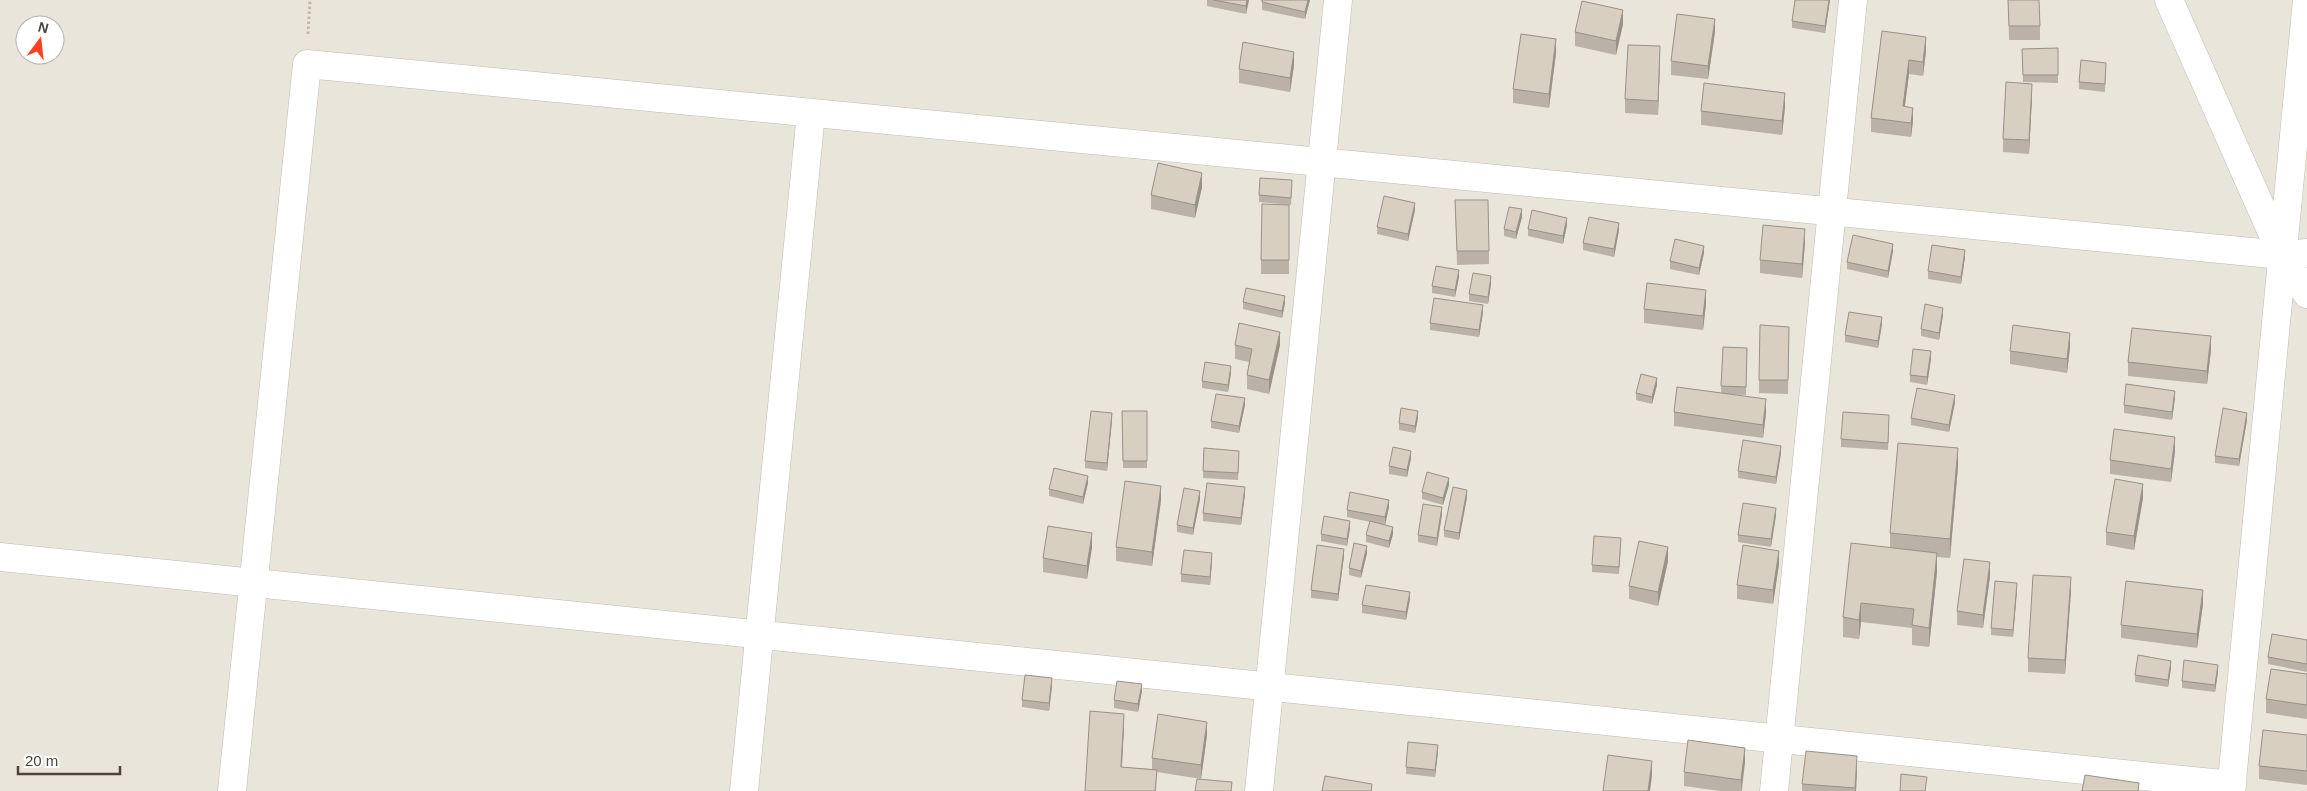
<svg xmlns="http://www.w3.org/2000/svg" width="2307" height="791" font-family="Helvetica,sans-serif">
	<style>
		.residential { fill: #eae5da; fill-rule: evenodd }
		.lines { fill: none; stroke-linecap: round; stroke-linejoin: round }
		.minor-casing { stroke: #c2bbae; stroke-width: 29 }
		.path { stroke: #c4b79f; stroke-width: 3; stroke-dasharray: 2.5 2.5; stroke-linecap: butt }
		.minor { stroke: #fff; stroke-width: 28 }
		.wall { fill: #bab2a6 }
		.shaded-wall { fill: #979187 }
		.building { fill: #d8cfc1; stroke: #979187 }
	</style>
	<rect width="100%" height="100%" fill="#f6f3ec"/>
	<path class="residential" d="M0,0H2307V791H0ZM25,25H55V55H25Z"/>
	<g class="lines">
		<g class="minor-casing">
			<path id="minor" d="M2169,0L2282,255L2307,294
				M0,557L2232,785
				M232,791L307,64L2282,255L2307,253
				M744,791L811,113
				M1259,791L1338,0
				M1774,791L1853,0
				M2231,791L2307,0"/>
		</g>
		<path class="path" d="M308,34L310,0"/>
		<use href="#minor" class="minor"/>
	</g>
	<path class="wall" d="M1207,0H1249L1246,14L1207,6Z
		M1262,0H1310L1305,19L1262,10Z
		M1795,0H1830L1825,33L1792,28V21Z
		M2008,0L2040,26V40H2009Z
		M1623,24L1616,55L1575,46V32Z
		M1882,31L1926,51L1923,76L1909,74L1905,106L1913,121L1911,137L1871,132V118Z
		M1715,32L1708,79L1671,75V61Z
		M2058,48V83L2023,82L2022,49Z
		M1556,53L1549,108L1513,103V89Z
		M1660,60L1658,115L1625,113V99Z
		M1294,65L1290,92L1239,83V69Z
		M2106,70L2105,92L2079,89V82Z
		M2032,97L2029,154L2003,152V139Z
		M1785,107L1782,135L1701,125V111Z
		M1202,187L1195,218L1151,209V195Z
		M1292,187L1291,205L1259,202V195Z
		M1455,200L1489,251V264L1457,265Z
		M1289,205V274H1261V260Z
		M1415,210L1408,241L1377,234V227Z
		M1522,217L1516,239L1504,236V229Z
		M1567,225L1563,244L1528,236V229Z
		M1619,230L1614,257L1583,250V243Z
		M1805,243L1802,278L1760,273V260Z
		M1893,251L1888,278L1847,269V262Z
		M1704,253L1699,275L1670,269V261Z
		M1965,257L1961,284L1928,279V271Z
		M1459,277L1455,297L1432,293V286Z
		M1491,284L1488,304L1469,301V294Z
		M1243,302L1285,303L1282,318L1243,309Z
		M1706,304L1703,330L1644,323V309Z
		M1483,312L1479,337L1430,330V323Z
		M1943,315L1939,340L1921,336V329Z
		M1882,324L1878,348L1845,342V335Z
		M1789,327L1788,394L1759,393V380Z
		M1235,345H1280L1269,394L1247,389V375L1249,362L1235,359Z
		M1723,347L1747,348L1746,395L1726,394L1766,413L1763,438L1674,426V412L1721,393Z
		M2070,347L2067,373L2010,364V351Z
		M2211,350L2207,384L2128,376V362Z
		M1931,359L1927,385L1910,382V375Z
		M1231,373L1228,392L1202,388V381Z
		M1657,385L1652,404L1636,400V393Z
		M2175,398L2172,420L2124,413V405Z
		M1955,402L1949,432L1911,425V418Z
		M1245,405L1239,433L1211,428V421Z
		M1122,411H1147V468H1123Z
		M1418,418L1415,433L1399,430V423Z
		M1112,420L1107,471L1085,468V461Z
		M2247,420L2239,466L2215,463V456Z
		M1889,422L1888,450L1841,447V439Z
		M1204,448L1239,458L1238,480L1203,478Z
		M2175,451L2171,482L2110,474V460Z
		M1781,453L1776,484L1738,478V471Z
		M1411,458L1407,477L1389,474V466Z
		M1958,467L1950,558L1937,557V572L1929,647L1912,645V628L1861,622L1859,639L1843,637V617L1890,548V533Z
		M1088,483L1083,504L1049,496V489Z
		M1449,485L1443,505L1422,499V492Z
		M1245,494L1241,525L1203,521V513Z
		M1467,497L1459,540L1444,537V530Z
		M2143,498L2134,550L2106,545V532Z
		M1200,499L1193,535L1177,532V525Z
		M1161,500L1152,566L1116,561V547Z
		M1389,507L1385,525L1393,534L1389,548L1366,542V535L1370,522L1347,517V510Z
		M1442,514L1437,546L1418,542V535Z
		M1776,515L1771,547L1738,542V535Z
		M1350,528L1347,546L1321,541V534Z
		M1621,545L1619,574L1592,572V565Z
		M1092,547L1087,579L1043,572V558Z
		M1367,553L1361,578L1349,575V568Z
		M1344,556L1338,601L1311,598V590Z
		M1212,561L1210,585L1181,582V574Z
		M1668,561L1658,606L1629,599V586Z
		M1779,564L1773,604L1737,599V585Z
		M1990,576L1983,628L1957,625V611Z
		M2017,590L2013,637L1991,635V628Z
		M2071,591L2065,674L2028,672V658Z
		M1410,599L1406,620L1362,613V605Z
		M2203,604L2197,648L2121,638V625Z
		M2307,640V672L2268,664V657Z
		M2171,668L2168,687L2135,682V675Z
		M2218,672L2215,692L2182,688V681Z
		M2307,674V719L2266,713V699Z
		M1052,686L1049,711L1022,707V700Z
		M1142,691L1138,712L1114,708V700Z
		M1124,727L1122,767L1152,769V758L1207,735L1201,779L1157,772L1156,791H1085Z
		M2307,735V785L2259,779V766Z
		M1438,752L1435,777L1406,774V767Z
		M1745,762L1742,791H1720L1684,786V772Z
		M1857,770L1856,791H1802V784Z"/>
	<path class="shaded-wall" d="M1247,0H1249L1246,14V6Z
		M1308,0H1310L1305,19V12Z
		M1829,0H1830L1825,33V26Z
		M1623,10V24L1616,55V41Z
		M1715,19V32L1708,79V66Z
		M1926,37V51L1923,76V62Z
		M1556,39V53L1549,108V94Z
		M1660,46V60L1658,115V101Z
		M1294,52V65L1290,92V78Z
		M1909,60V74L1903,120V106Z
		M2032,84V97L2029,154V140Z
		M1785,93V107L1782,135V121Z
		M1913,108V121L1911,137V123Z
		M1202,173V187L1195,218V205Z
		M1415,203V210L1408,241V234Z
		M1522,209V217L1516,239V232Z
		M1567,218V225L1563,244V236Z
		M1619,223V230L1614,257V249Z
		M1805,229V243L1802,278V264Z
		M1893,244V251L1888,278V271Z
		M1704,246V253L1699,275V268Z
		M1965,250V257L1961,284V277Z
		M1459,270V277L1455,297V290Z
		M1491,276V284L1488,304V297Z
		M1706,290V304L1703,330V316Z
		M1285,296V303L1282,318V311Z
		M1483,305V312L1479,337V330Z
		M1943,308V315L1939,340V333Z
		M1882,317V324L1878,348V341Z
		M1280,332V345L1269,394V380Z
		M2070,333V347L2067,373V359Z
		M2211,336V350L2207,384V371Z
		M1931,351V359L1927,385V377Z
		M1231,366V373L1228,392V385Z
		M1657,378V385L1652,404V397Z
		M2175,391V398L2172,420V412Z
		M1955,395V402L1949,432V425Z
		M1245,398V405L1239,433V426Z
		M1766,399V413L1763,438V425Z
		M1418,411V418L1415,433V426Z
		M1112,413V420L1107,471V463Z
		M2247,413V420L2239,466V459Z
		M2175,437V451L2171,482V469Z
		M1781,446V453L1776,484V477Z
		M1958,448V467L1950,558V539Z
		M1411,451V458L1407,477V470Z
		M1088,476V483L1083,504V497Z
		M1449,478V485L1443,505V498Z
		M2143,484V498L2134,550V536Z
		M1161,486V500L1152,566V552Z
		M1245,487V494L1241,525V518Z
		M1467,490V497L1459,540V533Z
		M1200,491V499L1193,535V528Z
		M1389,500V507L1385,525V517Z
		M1442,507V514L1437,546V538Z
		M1776,508V515L1771,547V539Z
		M1350,521V528L1347,546V539Z
		M1393,527V534L1389,548V541Z
		M1092,533V547L1087,579V566Z
		M1367,546V553L1361,578V571Z
		M1668,547V561L1658,606V592Z
		M1344,549V556L1338,601V594Z
		M1779,551V564L1773,604V590Z
		M1212,553V561L1210,585V577Z
		M1937,553V572L1929,647V628Z
		M1990,562V576L1983,628V615Z
		M2071,577V591L2065,674V660Z
		M2017,583V590L2013,637V630Z
		M2203,590V604L2197,648V634Z
		M1410,592V599L1406,620V612Z
		M1861,603V622L1859,639V620Z
		M2171,661V668L2168,687V680Z
		M2218,665V672L2215,692V685Z
		M1052,678V686L1049,711V703Z
		M1142,684V691L1138,712V704Z
		M1124,714V727L1121,781V767Z
		M1207,722V735L1201,779V765Z
		M1438,745V752L1435,777V770Z
		M1745,748V762L1741,791V780Z
		M1857,756V770L1856,791H1855Z
		M1652,761V775L1650,791H1648Z"/>
	<path class="building" d="M1213,0H1247L1246,6Z
		M1262,0H1308L1305,12L1262,2Z
		M1795,0H1829L1825,26L1792,21Z
		M2008,0H2039L2040,26H2009Z
		M1582,1L1623,10L1616,41L1575,32Z
		M1677,14L1715,19L1708,66L1671,61Z
		M1882,31L1926,37L1923,62L1909,60L1903,106L1913,108L1911,123L1871,118Z
		M1521,34L1556,39L1549,94L1513,89Z
		M1243,42L1294,52L1290,78L1239,69Z
		M1628,45L1660,46L1658,101L1625,99Z
		M2058,48V75H2023L2022,49Z
		M2081,60L2106,63L2105,84L2079,82Z
		M2006,82L2032,84L2029,140L2003,139Z
		M1704,83L1785,93L1782,121L1701,111Z
		M1158,163L1202,173L1195,205L1151,195Z
		M1260,178L1292,180L1291,198L1259,195Z
		M1384,196L1415,203L1408,234L1377,227Z
		M1455,200H1488L1489,251H1457Z
		M1262,204L1289,205V260H1261Z
		M1509,207L1522,209L1516,232L1504,229Z
		M1532,210L1567,218L1563,236L1528,229Z
		M1589,217L1619,223L1614,249L1583,243Z
		M1763,225L1805,229L1802,264L1760,260Z
		M1853,235L1893,244L1888,271L1847,262Z
		M1675,239L1704,246L1699,268L1670,261Z
		M1932,245L1965,250L1961,277L1928,271Z
		M1436,266L1459,270L1455,290L1432,286Z
		M1473,273L1491,276L1488,297L1469,294Z
		M1647,283L1706,290L1703,316L1644,309Z
		M1246,288L1285,296L1282,311L1243,302Z
		M1434,298L1483,305L1479,330L1430,323Z
		M1925,304L1943,308L1939,333L1921,329Z
		M1849,312L1882,317L1878,341L1845,335Z
		M1239,323L1280,332L1269,380L1247,375L1252,349L1235,345Z
		M1760,325L1789,327L1788,380H1759Z
		M2013,325L2070,333L2067,359L2010,351Z
		M2132,328L2211,336L2207,371L2128,362Z
		M1723,347L1747,348L1746,387L1721,386Z
		M1913,349L1931,351L1927,377L1910,375Z
		M1205,362L1231,366L1228,385L1202,381Z
		M1641,374L1657,378L1652,397L1636,393Z
		M2126,384L2175,391L2172,412L2124,405Z
		M1677,387L1766,399L1763,425L1674,412Z
		M1917,388L1955,395L1949,425L1911,418Z
		M1216,394L1245,398L1239,426L1211,421Z
		M1401,408L1418,411L1415,426L1399,423Z
		M2223,408L2247,413L2239,459L2215,456Z
		M1091,411L1112,413L1107,463L1085,461Z
		M1122,411H1147V461H1123Z
		M1843,412L1889,415L1888,443L1841,439Z
		M2114,429L2175,437L2171,469L2110,460Z
		M1743,440L1781,446L1776,477L1738,471Z
		M1898,443L1958,448L1950,539L1890,533Z
		M1393,447L1411,451L1407,470L1389,466Z
		M1204,448L1239,451L1238,473L1203,471Z
		M1054,468L1088,476L1083,497L1049,489Z
		M1427,472L1449,478L1443,498L1422,492Z
		M2115,479L2143,484L2134,536L2106,532Z
		M1125,481L1161,486L1152,552L1116,547Z
		M1207,483L1245,487L1241,518L1203,513Z
		M1453,487L1467,490L1459,533L1444,530Z
		M1184,488L1200,491L1193,528L1177,525Z
		M1350,492L1389,500L1385,517L1347,510Z
		M1743,503L1776,508L1771,539L1738,535Z
		M1423,504L1442,507L1437,538L1418,535Z
		M1324,516L1350,521L1347,539L1321,534Z
		M1370,521L1393,527L1389,541L1366,535Z
		M1048,526L1092,533L1087,566L1043,558Z
		M1594,536L1621,538L1619,567L1592,565Z
		M1639,541L1668,547L1658,592L1629,586Z
		M1354,543L1367,546L1361,571L1349,568Z
		M1851,543L1937,553L1929,628L1912,625L1914,609L1861,603L1859,620L1843,617Z
		M1317,545L1344,549L1338,594L1311,590Z
		M1743,545L1779,551L1773,590L1737,585Z
		M1184,550L1212,553L1210,577L1181,574Z
		M1964,559L1990,562L1983,615L1957,611Z
		M2033,575L2071,577L2065,660L2028,658Z
		M1995,581L2017,583L2013,630L1991,628Z
		M2126,581L2203,590L2197,634L2121,625Z
		M1366,585L1410,592L1406,612L1362,605Z
		M2272,634L2307,640V664L2268,657Z
		M2138,655L2171,661L2168,680L2135,675Z
		M2184,660L2218,665L2215,685L2182,681Z
		M2271,669L2307,674V705L2266,699Z
		M1025,675L1052,678L1049,703L1022,700Z
		M1117,681L1142,684L1138,704L1114,700Z
		M1090,711L1124,714L1121,767L1157,770L1155,791H1085Z
		M1158,714L1207,722L1201,765L1152,758Z
		M2263,730L2307,735V771L2259,766Z
		M1688,740L1745,748L1741,780L1684,772Z
		M1408,742L1438,745L1435,770L1406,767Z
		M1806,751L1857,756L1855,788L1802,784Z
		M1608,755L1652,761L1648,791H1603Z
		M1901,774L1927,777L1925,791H1900Z
		M2085,775L2139,783L2138,791H2082Z
		M1325,776L1372,784L1371,791H1322Z
		M1197,779L1232,782L1231,791H1195Z"/>
	<g transform="translate(40 40) rotate(15)"><circle r="24" fill="#ffffff" stroke="#b7b4b0"/>
	<path d="M0-4L9 19L0 12L-9 19Z" fill="#fc3f1d"/>
	<text y="-8" font-size="14" font-weight="bold" text-anchor="middle" fill="#4b4439">N</text>
	</g>
	<path d="M18 766v8h102v-8" fill="none" stroke="#4b4439" stroke-width="2.5"/>
	<text x="25" y="766" font-size="15" fill="#4b4439" stroke="#ffffff" stroke-width="4" paint-order="stroke">20 m</text>
</svg>
